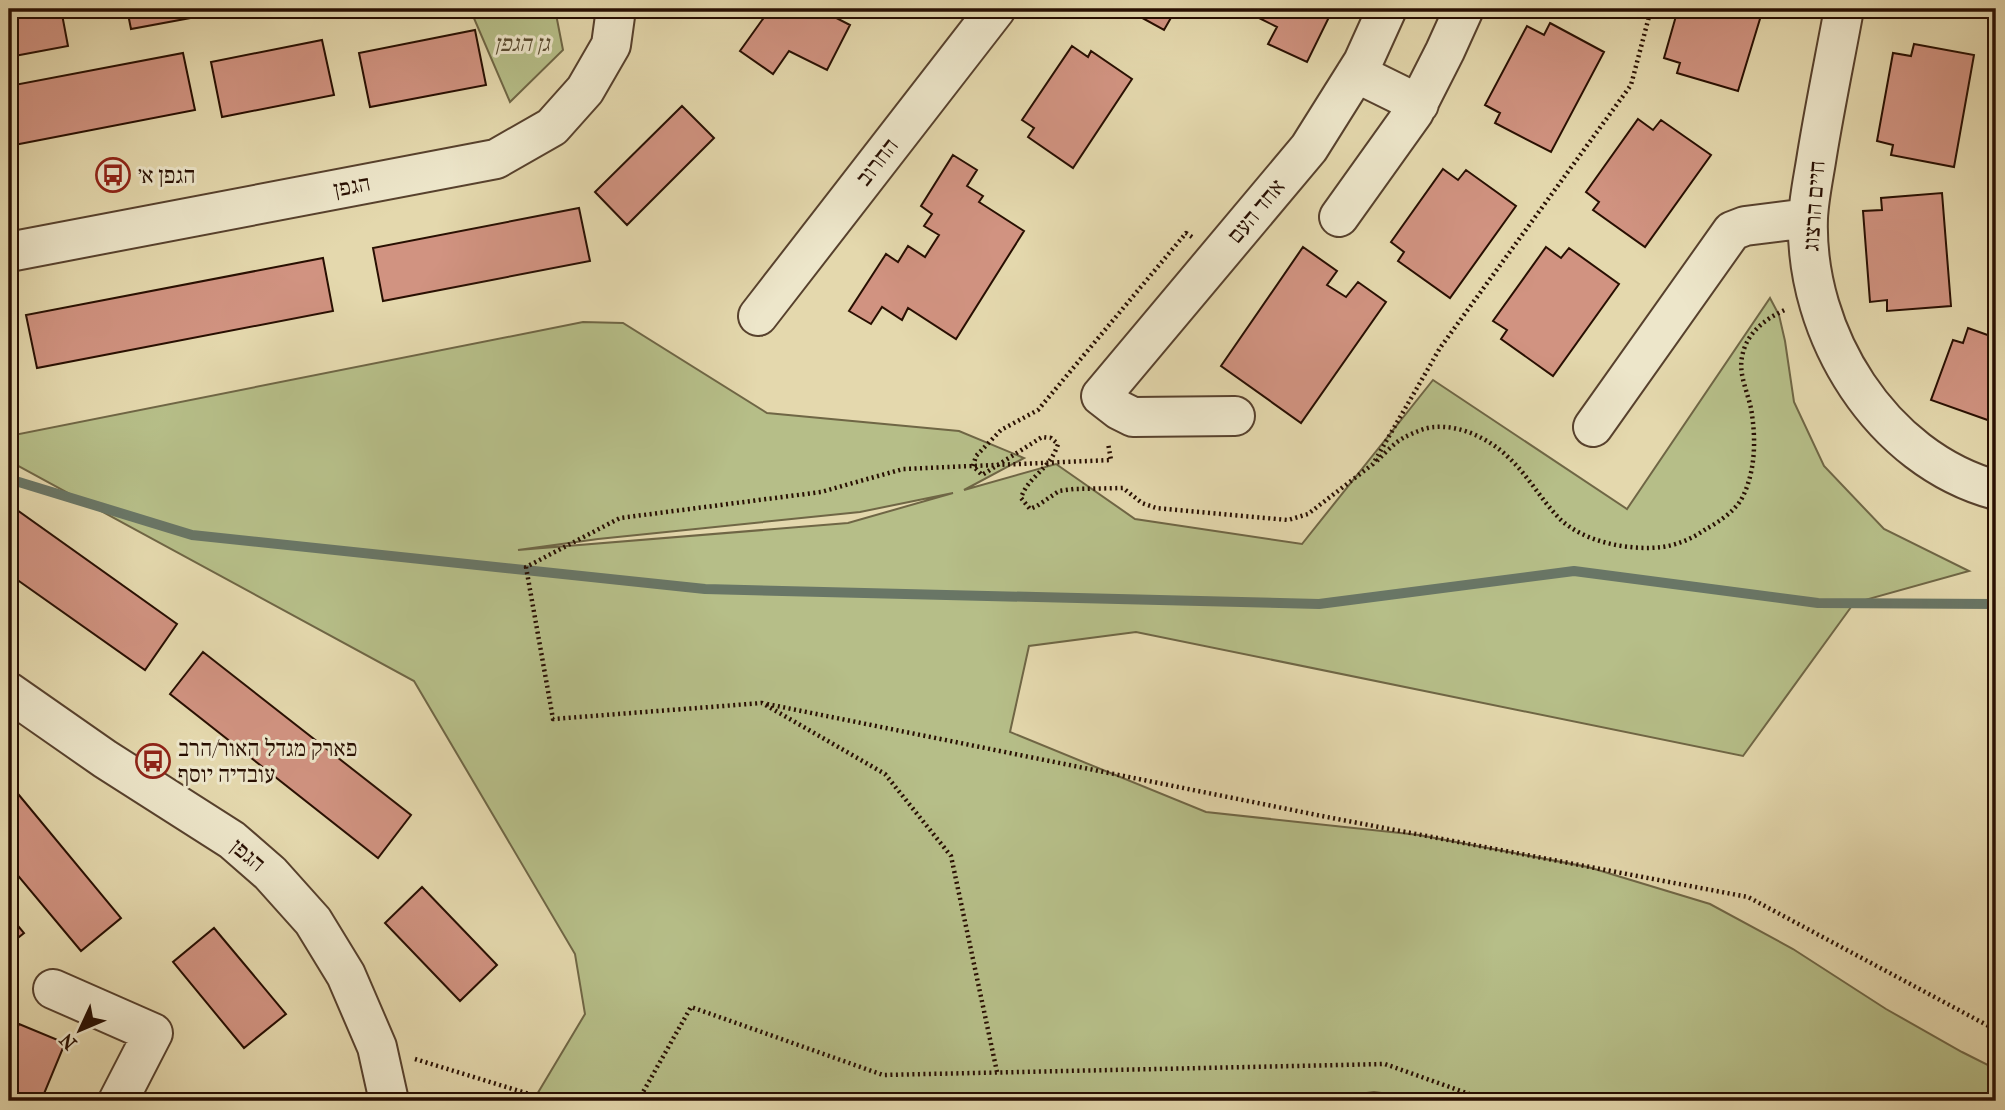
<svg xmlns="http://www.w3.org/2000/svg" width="2005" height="1110" font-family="'IM FELL French Canon','Frank Ruhl Libre',serif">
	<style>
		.green { fill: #b6be88; stroke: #6f6645; stroke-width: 2; fill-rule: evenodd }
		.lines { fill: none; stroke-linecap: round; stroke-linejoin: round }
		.stream { stroke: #697666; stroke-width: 10 }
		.building { fill: #d19381; stroke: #280f02; stroke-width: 2 }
		.minor-casing { stroke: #57412d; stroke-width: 42 }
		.path { stroke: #280f02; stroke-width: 4.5; stroke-dasharray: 2 3.5; stroke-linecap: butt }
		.minor { stroke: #ede6ca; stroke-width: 38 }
		.labels { text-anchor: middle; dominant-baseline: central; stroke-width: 6; stroke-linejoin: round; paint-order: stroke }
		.park-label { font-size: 23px; font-style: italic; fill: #5a4c31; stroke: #ede6ca }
		.street-label { font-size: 23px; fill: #280f02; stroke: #ede6ca }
		.poi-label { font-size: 23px; fill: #280f02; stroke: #ede6ca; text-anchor: start }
	</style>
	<rect width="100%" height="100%" fill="#e4d8ad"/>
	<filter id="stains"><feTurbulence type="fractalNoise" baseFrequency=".00286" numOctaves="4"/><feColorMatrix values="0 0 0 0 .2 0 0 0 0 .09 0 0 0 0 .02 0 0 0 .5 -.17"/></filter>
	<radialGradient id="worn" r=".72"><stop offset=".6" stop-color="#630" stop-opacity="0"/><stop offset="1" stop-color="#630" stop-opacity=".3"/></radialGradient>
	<path class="green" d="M470,9H555L563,50L510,102Z
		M1770,298L1779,315L1785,341L1794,402L1824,466L1884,529L1969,571L1854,603L1743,756L1136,632L1029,646L1010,732L1206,812L1419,835L1588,867L1710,904L1793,949L1886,1009L1962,1052L1996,1069V1101H1442L1374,1092L1306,1101H533L585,1014L575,954L414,681L9,461V436L583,322L623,323L767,413L959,431L1024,458L964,490L1056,464L1135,519L1302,544L1433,380L1627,509ZM953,493L848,523L518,550L598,539L860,512Z"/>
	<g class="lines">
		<path class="stream" d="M9,479L192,535L705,589L1319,604L1574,571L1818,603L1996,604"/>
	</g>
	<path class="building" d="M9,9H61L68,46L9,57Z
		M127,9H239L131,29Z
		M770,9H779L783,12L784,9H819L850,25L827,70L789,51L773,74L740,51Z
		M1126,9H1176L1164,30Z
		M1264,9H1333L1307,62L1268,44L1277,27L1259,18Z
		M1678,9H1763L1738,91L1677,73L1680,63L1664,58Z
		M1550,23L1604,52L1551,152L1495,123L1500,113L1485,105L1527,26L1544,35Z
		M475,30L486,85L370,107L359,53Z
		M322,40L334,95L222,117L211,62Z
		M1914,44L1974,55L1954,167L1891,155L1893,145L1877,141L1893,53L1911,56Z
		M1072,46L1088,57L1091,51L1132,79L1073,168L1028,137L1034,128L1022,120Z
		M183,53L195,110L9,146V86Z
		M682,106L714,138L627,225L595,192Z
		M1638,119L1653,130L1661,120L1711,155L1645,247L1593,210L1599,202L1586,192Z
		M953,155L977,170L967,186L983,196L979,202L1024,231L956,339L908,308L902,320L882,307L871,324L849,311L886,254L898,262L908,246L925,257L939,235L924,226L932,214L921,206Z
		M1443,169L1458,180L1466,170L1516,206L1450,298L1398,261L1404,252L1391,242Z
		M1942,193L1951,306L1887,311V300L1870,302L1863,211L1882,210L1881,198Z
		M579,208L590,261L383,301L373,248Z
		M1303,247L1337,271L1327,285L1346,297L1358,282L1386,302L1301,423L1221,366Z
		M1546,247L1561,258L1569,248L1619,284L1553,376L1501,339L1507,330L1493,321Z
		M323,258L333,311L37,368L26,315Z
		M1968,328L1996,338V423L1931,400L1953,340L1963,343Z
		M10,505L177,624L145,670L9,574Z
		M203,652L411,815L378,858L170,694Z
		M9,783L121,918L81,951L9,865Z
		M422,887L497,965L460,1001L385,923Z
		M9,915L24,933L9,945Z
		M214,928L286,1014L244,1048L173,962Z
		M19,1024L65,1043L41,1101H9V1048Z"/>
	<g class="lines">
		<g class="minor-casing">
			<path id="minor" d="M1844,9C1835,58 1825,106 1817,155C1814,175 1809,197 1808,218C1804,334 1881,459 1996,490
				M1356,73L1419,104
				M1339,217L1414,112L1445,51L1464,9
				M9,252L496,159L552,127L585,90L611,45L616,9
				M758,316L996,9
				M1235,416L1133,417L1119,410L1101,396L1309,148L1363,62L1387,9
				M1593,427L1732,231L1745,226L1808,218
				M9,692L105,759L232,840L270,873L313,921L346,975L377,1047L389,1101
				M53,989L153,1033L118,1101"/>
		</g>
		<path class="path" d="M1192,237L1186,233L1038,410L1001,430L976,456L973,466L982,475L1042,437L1051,438L1058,444C1050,470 1028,476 1021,498L1030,509L1037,506L1059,491L1074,489L1123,488L1142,503L1156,508L1288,520L1308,514L1373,464L1440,348L1631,85L1651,9
			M1377,461C1385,453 1395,442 1405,437C1413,433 1426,427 1435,427C1461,425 1489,439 1507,456C1527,474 1540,498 1558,517C1582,542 1629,551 1662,547C1678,545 1693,538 1706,529C1719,522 1735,511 1742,498C1755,473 1756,442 1752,415C1750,396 1738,376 1742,357C1746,333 1766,318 1787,309
			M767,704L1332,818L1748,897L1996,1030
			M415,1059L552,1101
			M997,1072L951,856L885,774L762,703L553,719L526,567L620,518L821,492L903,469L1111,460L1108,443
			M638,1101L691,1007L883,1075L1385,1064L1489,1101"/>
		<use href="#minor" class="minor"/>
	</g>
	<defs>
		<g id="bus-ring" transform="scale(1.75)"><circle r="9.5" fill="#ede6ca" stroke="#8f2418" stroke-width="1.5"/><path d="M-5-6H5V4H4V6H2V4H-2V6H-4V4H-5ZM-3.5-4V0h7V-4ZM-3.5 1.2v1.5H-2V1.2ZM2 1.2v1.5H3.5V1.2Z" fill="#8f2418"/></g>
	</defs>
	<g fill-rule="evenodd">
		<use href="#bus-ring" x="113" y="175"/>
		<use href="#bus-ring" x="153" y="761"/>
	</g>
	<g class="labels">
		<g class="park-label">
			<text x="522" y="43">גן הגפן</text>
		</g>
		<g class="street-label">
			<text transform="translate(877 162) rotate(-52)">החרוב</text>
			<text transform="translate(352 186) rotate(-11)">הגפן</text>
			<text transform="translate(1814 206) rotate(-86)">חיים הרצוג</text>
			<text transform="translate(1256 211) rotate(-50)">אחד העם</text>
			<text transform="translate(248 855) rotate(40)">הגפן</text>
		</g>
		<g class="poi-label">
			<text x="138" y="175">הגפן א׳</text>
			<text x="178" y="748">פארק מגדל האור/הרב<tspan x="178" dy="26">עובדיה יוסף</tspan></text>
		</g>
	</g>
	<rect width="2005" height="1110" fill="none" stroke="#e4d8ad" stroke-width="35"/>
	<rect x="10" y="10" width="1984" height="1089" fill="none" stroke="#280f02" stroke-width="3.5"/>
	<rect x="18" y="18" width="1970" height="1075" fill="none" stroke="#280f02" stroke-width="2"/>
	<g transform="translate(80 1030) rotate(226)" stroke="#ede6ca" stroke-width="5" paint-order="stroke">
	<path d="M0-5L12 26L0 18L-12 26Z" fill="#280f02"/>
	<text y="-10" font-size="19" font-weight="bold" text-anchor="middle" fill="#280f02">N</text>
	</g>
	<rect width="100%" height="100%" filter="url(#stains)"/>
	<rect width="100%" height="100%" fill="url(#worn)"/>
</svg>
